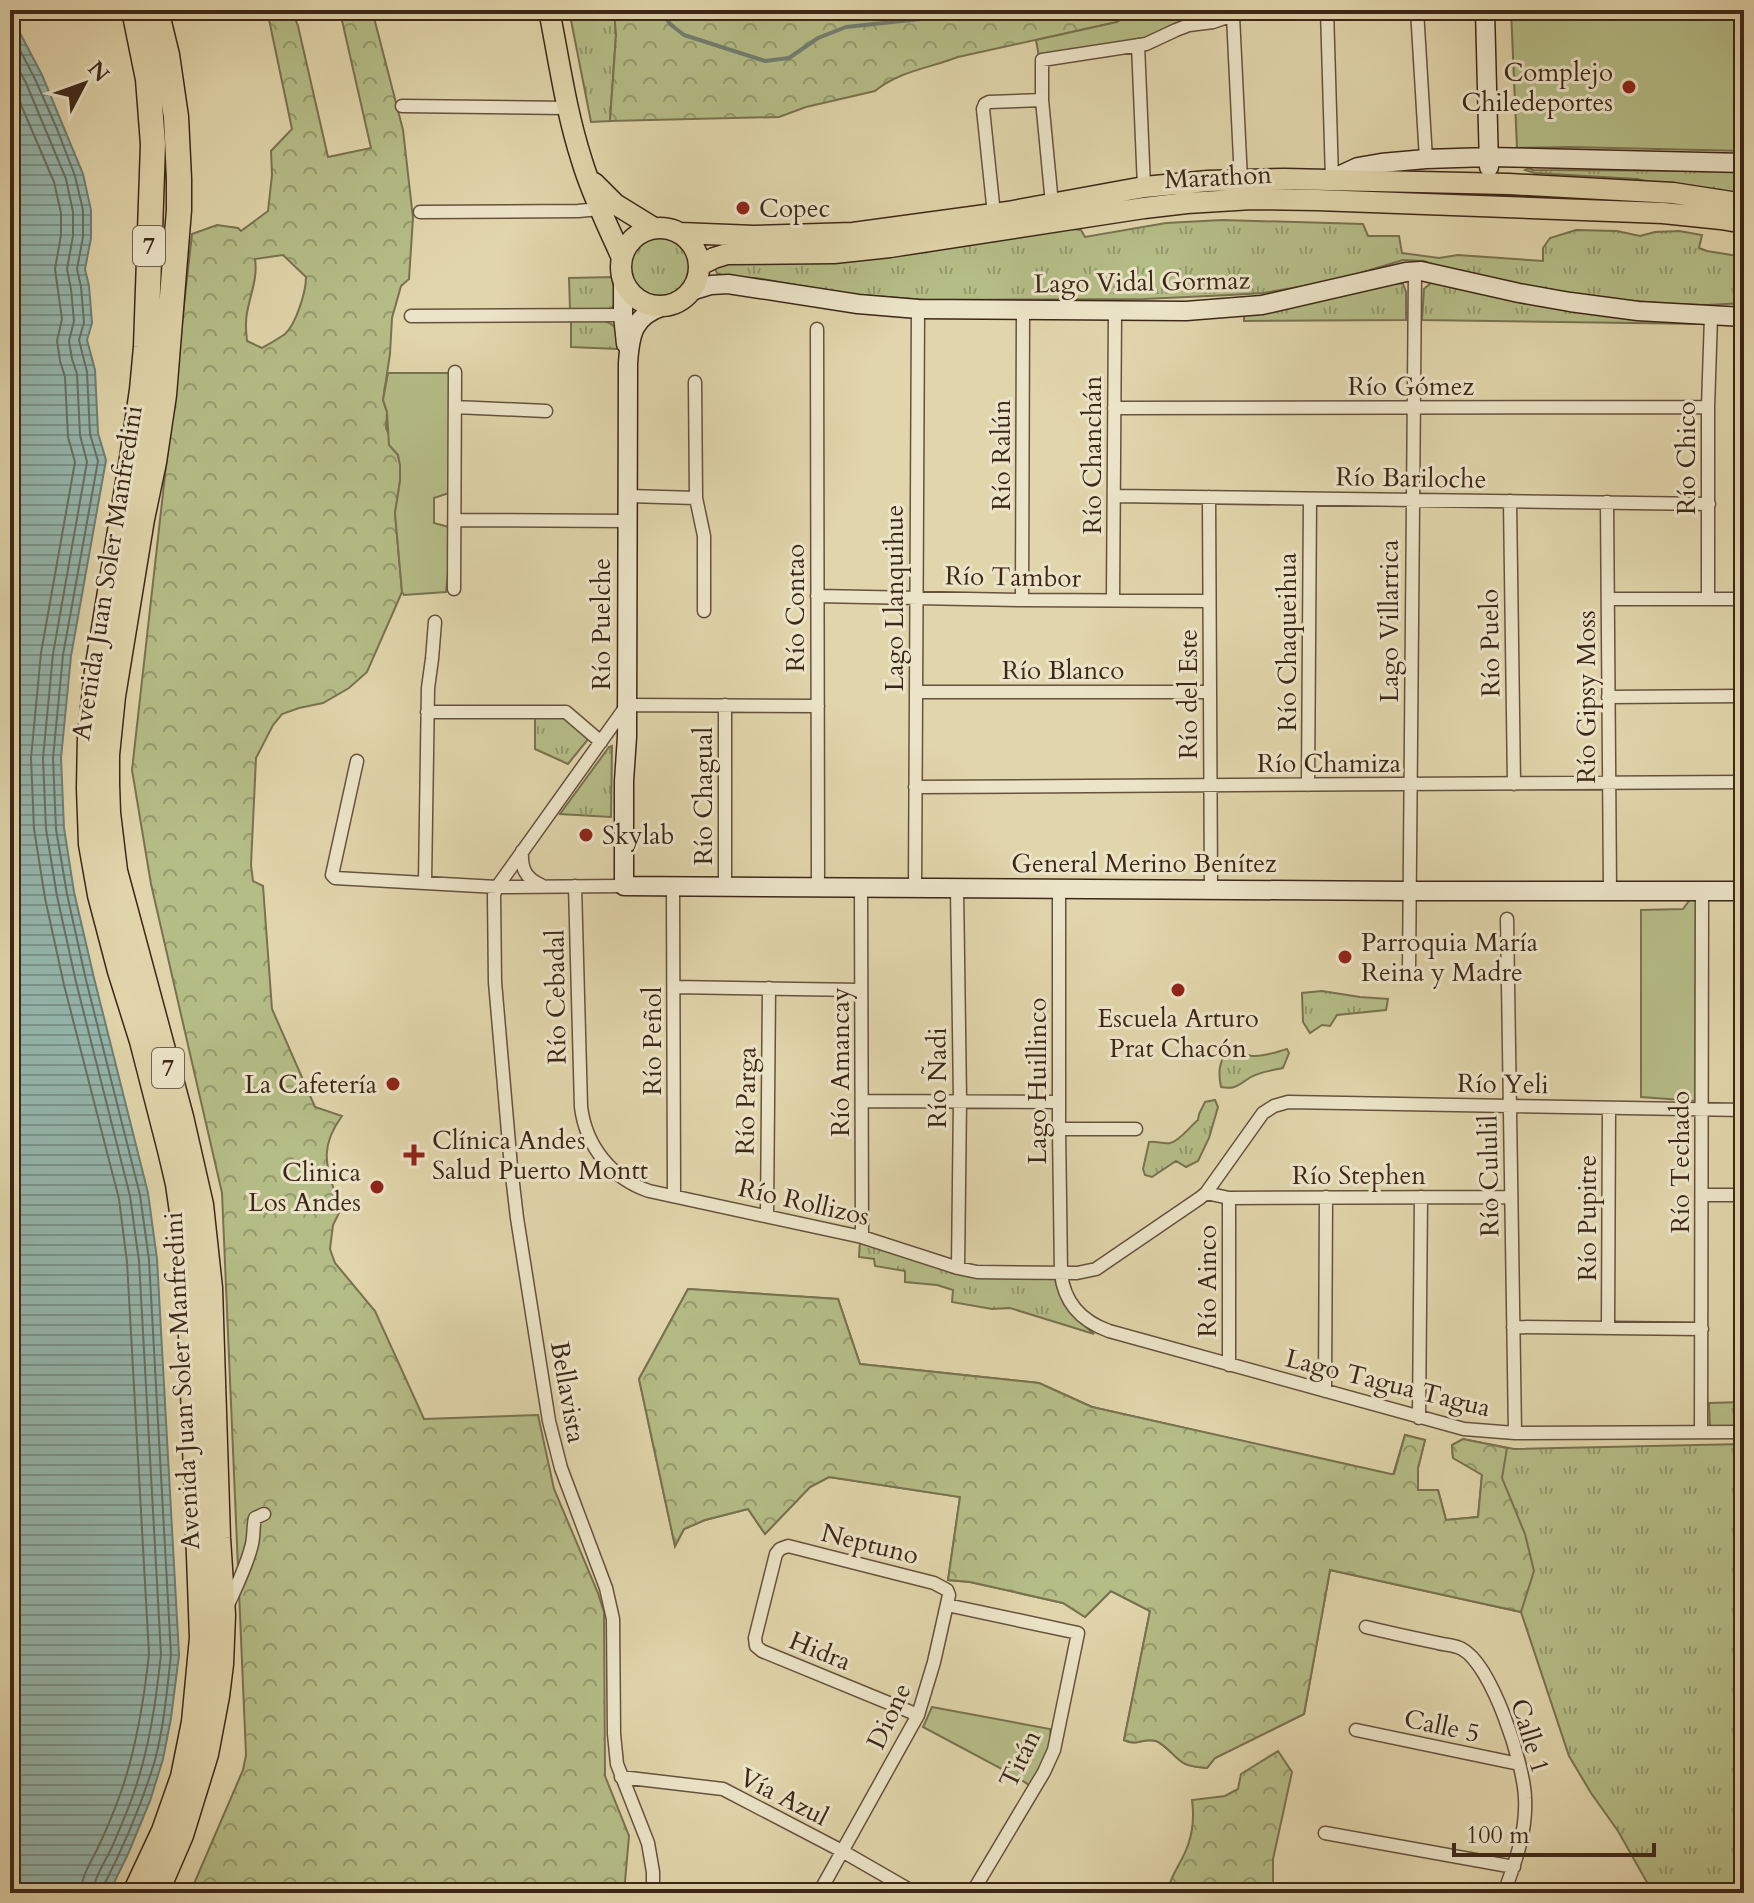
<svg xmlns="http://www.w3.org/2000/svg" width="1754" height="1903" font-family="Cardo,serif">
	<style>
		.grass { fill: url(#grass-tufts); stroke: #797250; stroke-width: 2 }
		.forest { fill: url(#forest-crowns); stroke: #797250; stroke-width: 2; fill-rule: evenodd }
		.park { fill: #b5bd87; stroke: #797250; stroke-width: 2 }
		.water { fill: url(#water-rules); stroke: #727e73; stroke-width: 2 }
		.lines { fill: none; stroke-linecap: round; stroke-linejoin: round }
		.shore { stroke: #697064; stroke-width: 2 }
		.stream { stroke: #727e73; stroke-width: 4 }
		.street-casing { stroke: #66523e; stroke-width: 15 }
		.secondary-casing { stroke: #3d2719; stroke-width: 21 }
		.primary-casing { stroke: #3d2719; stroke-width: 23 }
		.highway-casing { stroke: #3d2719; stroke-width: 27 }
		.street { stroke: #ece4c8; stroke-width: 12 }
		.secondary { stroke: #ece4c8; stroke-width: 18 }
		.primary { stroke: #e1d5ab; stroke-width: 20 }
		.highway { stroke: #e1d5ab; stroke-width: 24 }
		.poi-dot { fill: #8f2418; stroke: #ece4c8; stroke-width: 3 }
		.labels { text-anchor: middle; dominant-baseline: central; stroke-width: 6; stroke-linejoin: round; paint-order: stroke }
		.shield { fill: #ece4c8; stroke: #72604e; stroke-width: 2 }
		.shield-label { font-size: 24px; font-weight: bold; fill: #3d2719 }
		.poi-label { font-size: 26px; fill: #3d2719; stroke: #ece4c8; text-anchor: start }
		.street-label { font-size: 26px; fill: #3d2719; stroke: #ece4c8 }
	</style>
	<defs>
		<pattern id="grass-tufts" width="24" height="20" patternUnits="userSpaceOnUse" patternTransform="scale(2)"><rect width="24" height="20" fill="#b5bd87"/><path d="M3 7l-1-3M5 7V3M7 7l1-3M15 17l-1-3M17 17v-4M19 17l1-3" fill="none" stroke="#949a6e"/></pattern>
		<pattern id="forest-crowns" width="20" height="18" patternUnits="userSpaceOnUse" patternTransform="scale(2)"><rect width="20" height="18" fill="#b5bd87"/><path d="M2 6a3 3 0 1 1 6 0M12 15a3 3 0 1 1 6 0" fill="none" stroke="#949a6e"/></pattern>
		<pattern id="water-rules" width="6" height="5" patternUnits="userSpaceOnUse" patternTransform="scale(2)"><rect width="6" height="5" fill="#95b8af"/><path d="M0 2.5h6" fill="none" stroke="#7b968e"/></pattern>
	</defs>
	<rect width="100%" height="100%" fill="#e1d5ab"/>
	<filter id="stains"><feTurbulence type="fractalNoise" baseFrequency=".0025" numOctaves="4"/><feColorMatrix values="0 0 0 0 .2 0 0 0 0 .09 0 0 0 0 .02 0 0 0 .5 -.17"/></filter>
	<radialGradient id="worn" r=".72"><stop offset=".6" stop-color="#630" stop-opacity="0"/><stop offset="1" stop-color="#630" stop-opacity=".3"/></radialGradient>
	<path class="grass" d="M569,10H614L616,35L610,121L591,122Z
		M1529,168L1533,170L1744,171V197L1663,185L1637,179L1535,173L1525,170Z
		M1222,220L1363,224L1368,236H1399L1402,253L1439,258L1458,255L1543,261V248L1550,238L1576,230L1617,231L1640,236L1655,232L1679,231L1702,235L1699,248L1707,251L1744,257V303L1708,305L1672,304L1572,296L1444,269L1424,261L1403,260L1347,277L1304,286L1263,293L1230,295L1144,299L927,300L849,294L756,278L727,277L717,273L715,269L722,263L1063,228L1081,230L1085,237L1166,223Z
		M630 267a30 30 0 1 1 60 0a30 30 0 1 1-60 0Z
		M614,277C616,288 619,300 611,309H570L569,278Z
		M1432,282L1705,322L1704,324L1422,320L1424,289Z
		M1398,283L1403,284L1406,292V320L1244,321V313Z
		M571,321C582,321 609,316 616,329C618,334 617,343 617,349L571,347Z
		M535,717L569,718L589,738L568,764L535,749Z
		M612,746L611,817L560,814L609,747Z
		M1322,991L1360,997L1388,999L1386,1010L1337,1015L1330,1026L1322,1025L1310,1033L1303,1022L1302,993Z
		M1287,1049L1289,1053L1283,1068C1273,1070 1259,1072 1251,1077C1239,1084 1236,1090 1221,1087C1218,1073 1219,1064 1226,1052C1237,1049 1242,1054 1252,1056C1264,1057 1276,1052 1287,1049Z
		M1215,1100L1218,1107L1209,1138L1198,1161L1186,1167L1176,1161L1152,1177L1145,1175L1143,1169L1149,1142C1156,1141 1163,1144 1170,1143C1180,1141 1190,1126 1198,1120L1199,1114L1205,1102Z
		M860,1241L926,1262L1054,1276C1061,1305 1072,1315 1094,1334L1010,1308L992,1309L952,1302L953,1290L937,1285L905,1282V1271L875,1266L874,1259L859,1257Z
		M688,1289L838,1299L860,1364L1039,1383L1092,1407L1393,1475L1405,1435L1425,1440L1418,1468V1490H1438L1446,1520L1478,1517L1482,1474L1453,1458L1452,1445L1463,1439L1514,1449L1744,1444V1893H1653L1618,1831L1591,1793L1569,1756L1521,1612L1330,1570L1304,1714L1215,1758L1207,1768C1199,1767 1188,1767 1182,1762C1173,1756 1166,1745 1156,1741C1143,1737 1138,1747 1124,1740L1150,1611L1111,1591L1085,1617L1063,1603L970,1582L948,1580L960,1497L829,1477L810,1487L765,1534L748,1509L705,1520L684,1529L675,1546L639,1379Z
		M1744,1402V1428H1710L1709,1403Z"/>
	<path class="forest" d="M267,10H292L298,26L328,157L371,148L341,16L332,10H372L403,130L413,218L409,279L401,286L392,318L390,354L383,400L387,412L386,428L398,455L400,465V481L395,513L402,592L367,672L349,688L323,703L299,708L282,714L273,725L256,758L251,865L253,881L263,886L272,1009L315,1107L342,1116C315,1153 330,1171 340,1211L333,1225L330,1249L335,1263L375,1311L424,1419L538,1415L554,1489L598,1593L604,1612L605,1776L629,1836L624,1893H190L243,1770L246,1755L222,1193L151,884L132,770L192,234L217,225L238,228L241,231L268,211L272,175L271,151L292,129ZM283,255L306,277C306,292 296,324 285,334C278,339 269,344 262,348L247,341C246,332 245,322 247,313C250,295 258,278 255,259Z
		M614,10H1136L1117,22L958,57C930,68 899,71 875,91L806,107L779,117L610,121L616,35Z
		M688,1289L838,1299L860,1364L1039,1383L1092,1407L1391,1474H1394L1405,1435L1425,1440L1418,1468V1490H1438L1446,1520L1478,1517L1482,1475L1453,1458L1452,1445L1463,1439L1507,1448L1502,1478L1525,1534L1534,1571L1521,1612L1330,1570L1304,1714L1215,1758L1207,1768C1199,1767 1188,1767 1182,1762C1173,1756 1166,1745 1156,1741C1143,1737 1138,1747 1124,1740L1150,1611L1111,1591L1085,1617L1063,1603L970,1582L948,1580L960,1497L829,1477L810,1487L765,1534L748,1509L705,1520L684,1529L675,1546L639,1379Z
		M1278,1751L1292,1772L1273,1859V1893H1167C1171,1873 1182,1863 1188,1845C1193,1831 1194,1815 1192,1800L1225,1796L1238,1789L1241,1774Z"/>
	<path class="park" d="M1136,10H1241L1144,40L1039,57L1036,40L1117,22Z
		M1511,10H1744V151L1569,147L1517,148Z
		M388,373H449V493L434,498V523L449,527V562L446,592L404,595L402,592L395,513L400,481V465L398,455L389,445L387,412L383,400Z
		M1691,898H1696L1695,1101L1641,1097V910L1683,909Z
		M932,1707L1050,1729C1053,1749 1040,1767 1031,1784L1029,1785L1017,1777L923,1727Z"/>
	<path class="water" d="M10,14L42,75L83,174L91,210V238L85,269L89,286L92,323L87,340L95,370L98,433L106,460L71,656L61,758L64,828L74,892L94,978L148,1193L157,1259L179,1655L171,1718L163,1759L150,1801L128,1854L109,1893H10Z"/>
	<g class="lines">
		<path class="shore" d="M10,31L35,79L57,129L75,176L83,210V237L77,269L81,287L84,322L79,340L87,372L90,434L98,461L63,655L53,758L56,829L67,894L86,980L140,1195L149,1260L171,1655C167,1690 164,1726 155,1760C142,1804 124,1846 103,1887V1893
			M10,53L26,83L66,179L73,212V236L67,269L71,289L74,321L69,341L72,359L77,374L80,435L87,462L53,654L43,758L46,829L57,896L76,982L130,1196L139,1261L161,1654C156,1702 149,1750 133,1795C127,1813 119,1830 112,1847C105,1862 94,1877 93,1893
			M10,79L54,182L61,213V235L55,269L62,319L57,341L60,361L65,377L68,437L75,462L41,653L31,758L34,829L45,898L64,985L119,1199L127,1262L149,1654C144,1700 137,1745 122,1789C116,1806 109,1824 101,1841C94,1858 81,1874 81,1893"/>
		<path class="stream" d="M662,10L670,24L684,35L765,61L789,58L818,38L846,27L921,19L965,10"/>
		<g class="street-casing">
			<path id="street" d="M1327,10L1332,179
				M1417,10L1426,159
				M1233,16L1241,180
				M1138,45L1144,187
				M402,106L568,108
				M1052,204L1042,100V60L1146,44L1176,30L1189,25L1213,22L1247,10
				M420,212L578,211L600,209
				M994,214L983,109L985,104L989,102L1042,100
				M411,316L623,315
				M817,329L818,887
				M455,407L546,411
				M1114,408L1708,407
				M628,496L696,498L695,382
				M1114,496L1709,504
				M1209,497L1211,890
				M696,498L704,536V611
				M1510,501L1514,784
				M1607,502L1610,891
				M455,520L628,521
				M454,589L455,372
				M817,596L1022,600L1209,601
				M1608,599H1744
				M1708,599V407L1711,317
				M1022,600L1023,311
				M1113,600L1115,311
				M916,692H1210
				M1608,697L1744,696
				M427,712H566L601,742
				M357,761L332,875L335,878L497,887L624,886
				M1308,785L1310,499
				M915,787L1744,782
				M522,851C521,868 525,878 541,885
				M425,882L428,688L432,659L435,622
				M575,886L581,1107C586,1146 611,1178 649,1191L862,1237L958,1268L977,1272L1077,1273L1096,1269L1200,1198L1206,1193L1263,1113L1274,1106L1288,1102L1744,1110
				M673,886L674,1196
				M725,887V705
				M861,887L862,1237
				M915,888L918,309
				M957,888L960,1100L958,1268
				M1059,889V1129L1061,1273C1064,1303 1081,1321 1109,1331L1464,1429L1515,1433L1744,1432
				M1507,919L1515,1433
				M1409,971L1415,271
				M674,987L861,990
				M862,1101L1058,1102
				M1059,1129H1136
				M1206,1193L1229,1198L1511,1197
				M1703,1195H1744
				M767,1215L769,988
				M1513,1327L1702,1329
				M1608,1328L1609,1108
				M1229,1365V1198
				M1325,1391L1326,1197
				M1419,1418L1421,1197
				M1701,1432L1702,891
				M947,1605L1078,1633L1054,1750L1044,1772L972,1893
				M227,1607C236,1587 247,1566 252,1544C254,1535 253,1526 255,1518L264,1514
				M1366,1627C1390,1633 1414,1638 1438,1643C1445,1645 1455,1645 1462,1649C1492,1665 1524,1764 1525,1798C1527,1831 1515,1863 1504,1893
				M1356,1730L1519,1764
				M621,1777L723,1789L842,1851L915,1893
				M1325,1833L1514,1867
				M653,1893V1872L648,1843L617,1764L614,1734L613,1619L606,1588L561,1468L549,1421L517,1218L511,1167L495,982L494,895L497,887L627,705L818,706
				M819,1893L918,1715L934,1662L949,1595L947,1590L934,1583L788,1546L780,1549L776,1554L755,1638L756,1646L762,1651L918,1715"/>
		</g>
		<g class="secondary-casing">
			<path id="secondary" d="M1485,10L1489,167
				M1332,179L1358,167L1381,163L1426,159L1489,157L1744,163
				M623,278V315L626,344
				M691,291L711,285L728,284L858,304L918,309L1186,311L1262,305L1406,272L1421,271L1519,293L1570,302L1638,311L1744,317
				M664,306C633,316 630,334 628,363L627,737L624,781V886L1409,891H1744"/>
		</g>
		<g class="primary-casing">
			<path id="primary" d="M549,10C559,60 566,112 582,161C592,195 608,226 622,258
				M594,183L615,204L654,228
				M621 267a39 39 0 1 1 78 0a39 39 0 1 1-78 0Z
				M680,233L754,236L853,233L1008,212L1144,187L1208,181L1284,179L1509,184L1673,193L1744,204
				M700,265L714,258L727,254L834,253L890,247L1144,208L1187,203L1252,199L1317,200L1663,213L1721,219L1744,223"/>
		</g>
		<g class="highway-casing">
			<path id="highway" d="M134,10L148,79L153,144L146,347L142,390L132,458L97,671L90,736L89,788L91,844L100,895L120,971L142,1041L170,1150L178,1184L188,1254L202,1638L194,1722L183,1777L164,1831L135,1893
				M156,1893L181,1835L206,1754L217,1696L221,1664L223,1615L218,1538L210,1288L201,1205L181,1117L115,871L108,813L107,784V755L113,696L142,519L154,462L164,395L179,210V179L176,117L167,55L156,10"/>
		</g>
		<use href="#street" class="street"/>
		<use href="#secondary" class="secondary"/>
		<use href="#primary" class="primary"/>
		<use href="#highway" class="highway"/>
	</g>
	<g class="poi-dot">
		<circle cx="1629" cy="87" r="8"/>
		<circle cx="743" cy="208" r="8"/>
		<circle cx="586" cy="835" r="8"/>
		<circle cx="1345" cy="957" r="8"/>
		<circle cx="1178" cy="990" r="8"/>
		<circle cx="393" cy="1084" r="8"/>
		<path d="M410 1143h8v8h8v8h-8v8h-8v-8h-8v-8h8z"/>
		<circle cx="377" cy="1187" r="8"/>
	</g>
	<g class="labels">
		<g class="shield">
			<rect x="133" y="226" width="32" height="40" rx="6"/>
			<rect x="152" y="1048" width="32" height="40" rx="6"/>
		</g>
		<g class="shield-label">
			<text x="149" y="246">7</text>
			<text x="168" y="1068">7</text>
		</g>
		<g class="poi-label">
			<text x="1613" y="72" text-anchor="end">Complejo<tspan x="1613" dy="30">Chiledeportes</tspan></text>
			<text x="759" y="208">Copec</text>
			<text x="602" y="835">Skylab</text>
			<text x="1361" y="942">Parroquia María<tspan x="1361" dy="30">Reina y Madre</tspan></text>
			<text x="1178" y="1018" text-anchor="middle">Escuela Arturo<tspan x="1178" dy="30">Prat Chacón</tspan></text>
			<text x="377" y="1084" text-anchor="end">La Cafetería</text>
			<text x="432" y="1140">Clínica Andes<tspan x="432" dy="30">Salud Puerto Montt</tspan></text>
			<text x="361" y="1172" text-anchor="end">Clinica<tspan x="361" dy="30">Los Andes</tspan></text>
		</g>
		<g class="street-label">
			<text transform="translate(1218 177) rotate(-3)">Marathon</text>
			<text transform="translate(1142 282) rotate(-1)">Lago Vidal Gormaz</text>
			<text x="1411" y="386">Río Gómez</text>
			<text transform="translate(1001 455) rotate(-90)">Río Ralún</text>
			<text transform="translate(1092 455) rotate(-90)">Río Chanchán</text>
			<text transform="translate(1686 458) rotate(-90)">Río Chico</text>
			<text transform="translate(1411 478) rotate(1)">Río Bariloche</text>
			<text transform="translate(107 573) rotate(-81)">Avenida Juan Soler Manfredini</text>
			<text transform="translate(1013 577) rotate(1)">Río Tambor</text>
			<text transform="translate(894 598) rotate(-90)">Lago Llanquihue</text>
			<text transform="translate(795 608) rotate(-90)">Río Contao</text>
			<text transform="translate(1389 621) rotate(-90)">Lago Villarrica</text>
			<text transform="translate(601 624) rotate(-90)">Río Puelche</text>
			<text transform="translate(1287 642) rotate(-90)">Río Chaqueihua</text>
			<text transform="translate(1490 643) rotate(-91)">Río Puelo</text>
			<text x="1063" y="670">Río Blanco</text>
			<text transform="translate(1188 694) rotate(-90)">Río del Este</text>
			<text transform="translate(1586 697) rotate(-90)">Río Gipsy Moss</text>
			<text x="1329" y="763">Río Chamiza</text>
			<text transform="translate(703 796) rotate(-90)">Río Chagual</text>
			<text x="1144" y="863">General Merino Benítez</text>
			<text transform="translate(556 997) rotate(-91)">Río Cebadal</text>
			<text transform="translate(652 1041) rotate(-90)">Río Peñol</text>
			<text transform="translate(840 1062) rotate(-90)">Río Amancay</text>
			<text transform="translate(937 1078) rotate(-90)">Río Ñadi</text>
			<text transform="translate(1037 1081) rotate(-90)">Lago Huillinco</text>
			<text transform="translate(1503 1084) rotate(1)">Río Yeli</text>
			<text transform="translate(746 1101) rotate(-89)">Río Parga</text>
			<text transform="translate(1680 1162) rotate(-90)">Río Techado</text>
			<text x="1359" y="1175">Río Stephen</text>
			<text transform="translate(1489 1176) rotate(-91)">Río Cululil</text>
			<text transform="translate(804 1202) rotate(13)">Río Rollizos</text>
			<text transform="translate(1587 1218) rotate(-90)">Río Pupitre</text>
			<text transform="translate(1207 1281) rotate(-90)">Río Ainco</text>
			<text transform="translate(182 1381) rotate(-93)">Avenida Juan Soler Manfredini</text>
			<text transform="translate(1388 1383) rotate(14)">Lago Tagua Tagua</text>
			<text transform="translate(568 1392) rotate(80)">Bellavista</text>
			<text transform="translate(870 1544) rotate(14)">Neptuno</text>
			<text transform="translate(820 1651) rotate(22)">Hidra</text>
			<text transform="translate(889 1716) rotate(-65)">Dione</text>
			<text transform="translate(1442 1726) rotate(12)">Calle 5</text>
			<text transform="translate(1530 1736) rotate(73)">Calle 1</text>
			<text transform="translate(1020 1759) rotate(-64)">Titán</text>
			<text transform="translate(784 1797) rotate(27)">Vía Azul</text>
		</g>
	</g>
	<rect width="1754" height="1903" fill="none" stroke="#e1d5ab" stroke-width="40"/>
	<rect x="12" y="12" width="1730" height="1879" fill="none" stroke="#3d2719" stroke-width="4"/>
	<rect x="20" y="20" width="1714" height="1863" fill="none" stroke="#3d2719" stroke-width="2"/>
	<g transform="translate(84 84) rotate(49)" stroke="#ece4c8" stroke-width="6" paint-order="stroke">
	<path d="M0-6L14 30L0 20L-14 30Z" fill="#3d2719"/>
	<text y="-12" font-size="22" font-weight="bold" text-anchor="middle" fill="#3d2719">N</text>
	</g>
	<path d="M1454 1843v12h200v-12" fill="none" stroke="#3d2719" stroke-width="4"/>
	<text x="1466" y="1843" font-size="24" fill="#3d2719" stroke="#ece4c8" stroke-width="6" paint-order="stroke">100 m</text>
	<rect width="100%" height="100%" filter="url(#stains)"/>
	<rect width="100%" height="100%" fill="url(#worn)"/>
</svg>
